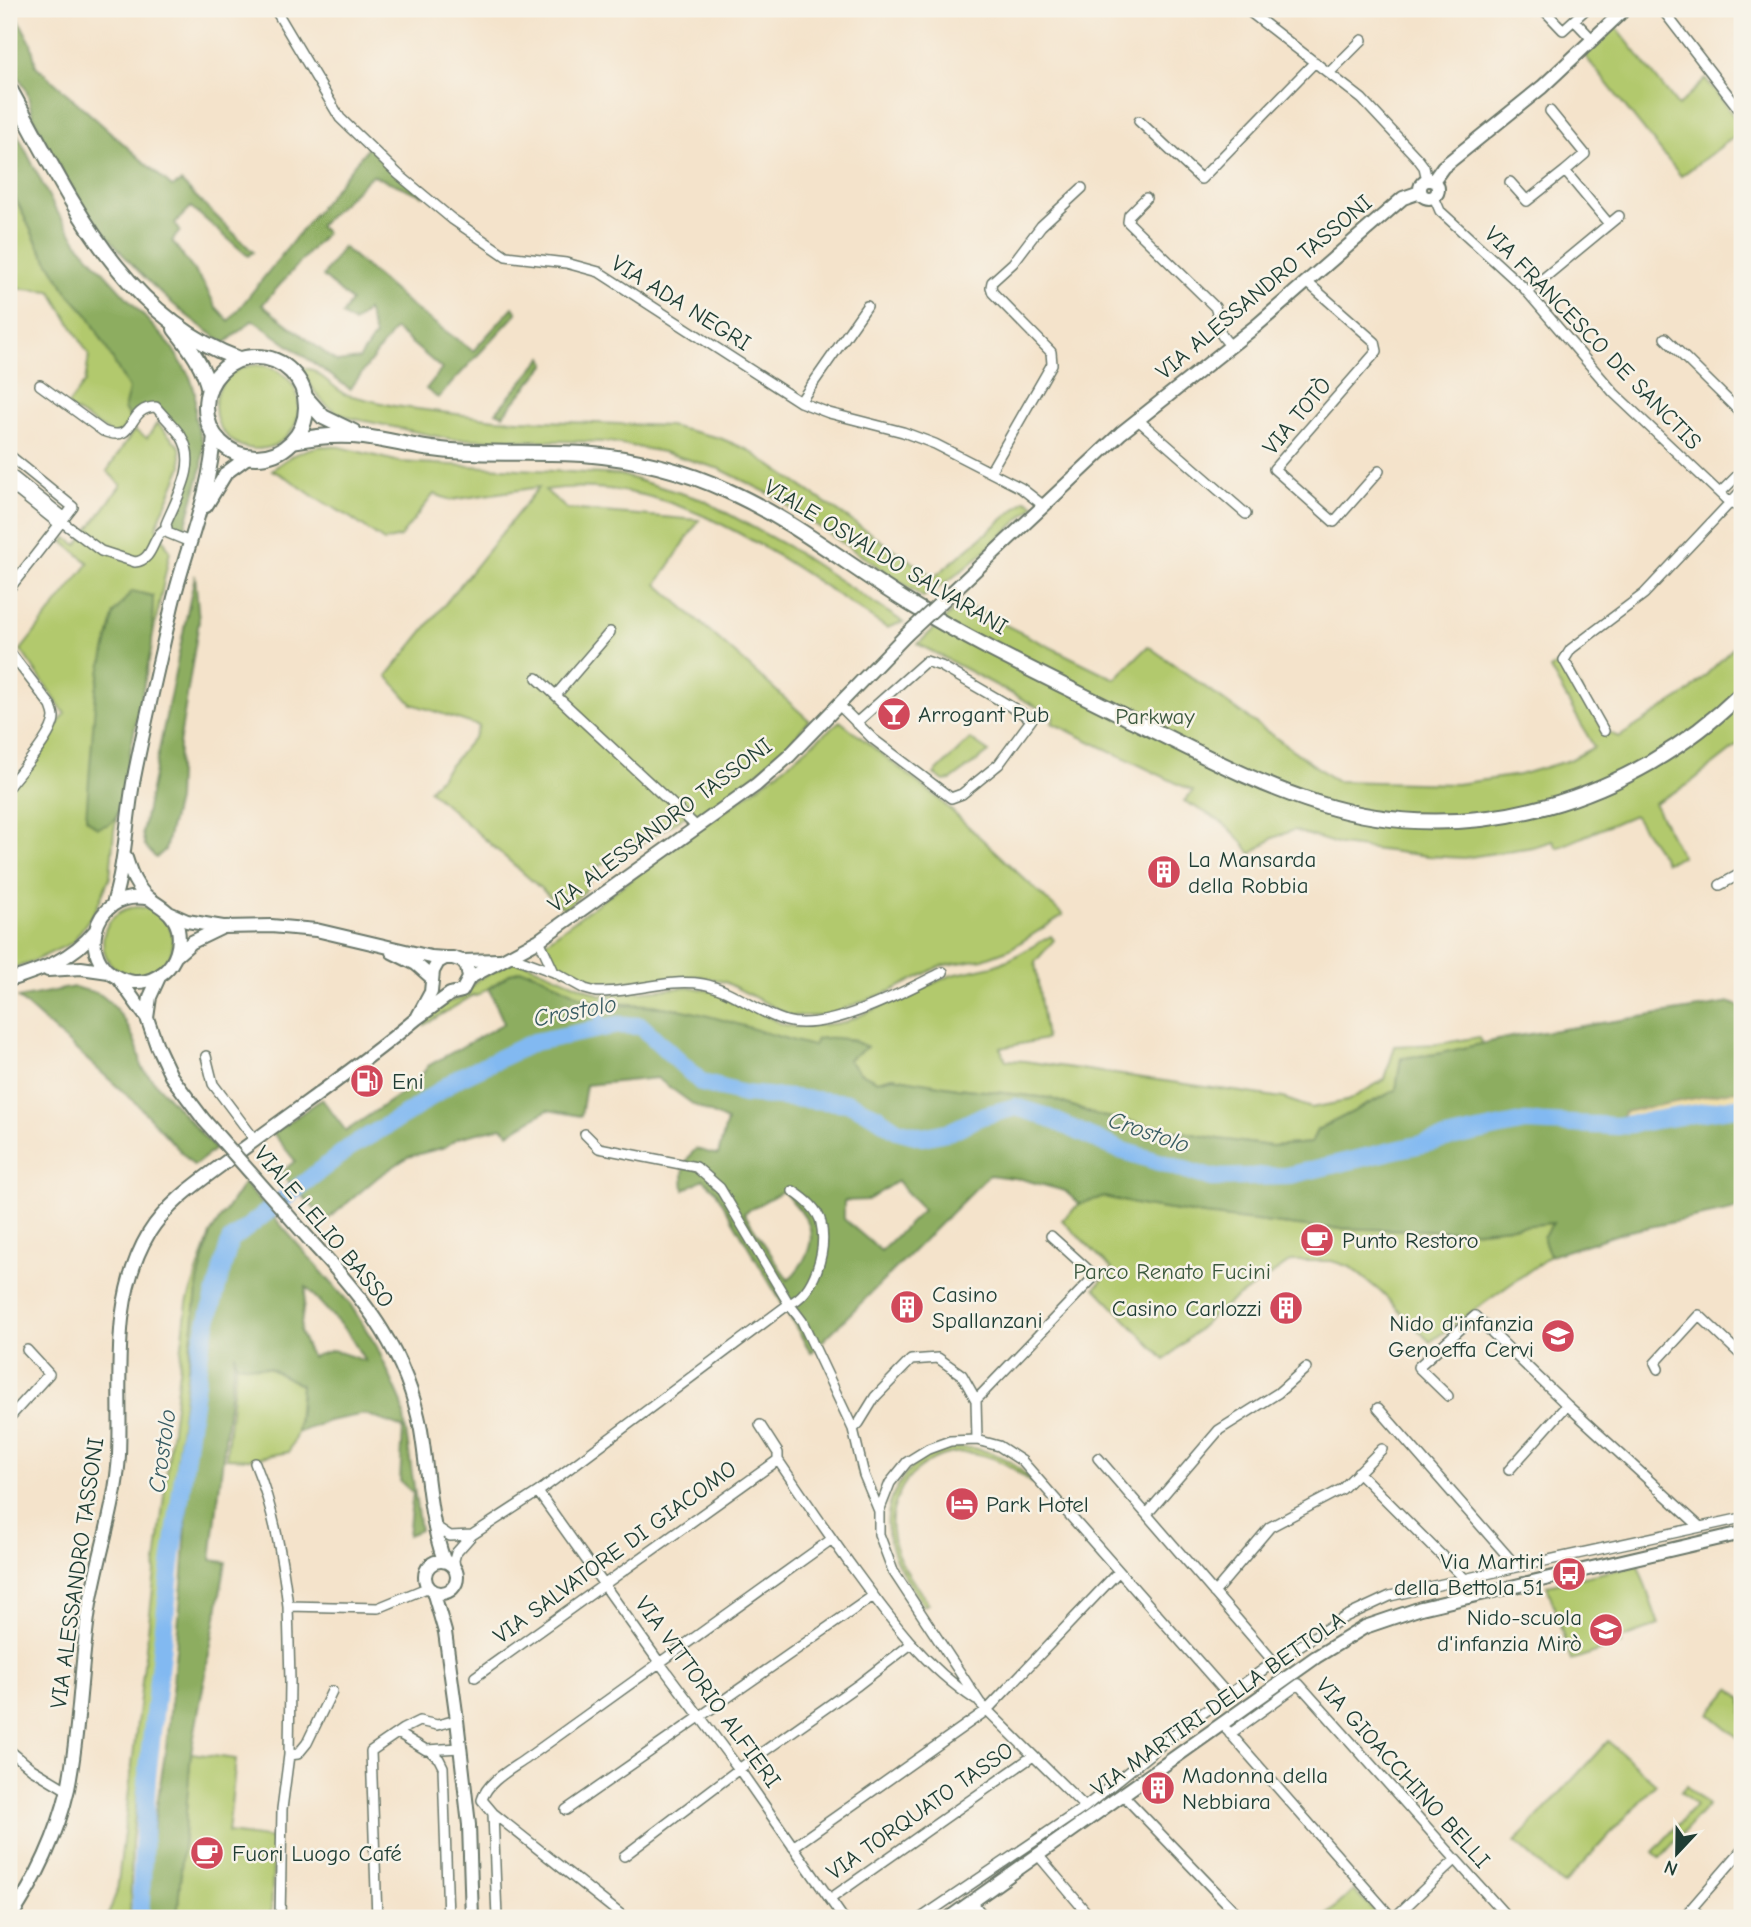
<svg xmlns="http://www.w3.org/2000/svg" width="1751" height="1927" font-family="'Comic Neue',sans-serif">
	<style>
		.green { fill: #b2c96d; stroke: #688350; stroke-width: 2 }
		.forest { fill: #8dad60; stroke: #56754a; stroke-width: 2; fill-rule: evenodd }
		.sand { fill: #eeda9e; stroke: #868c69; stroke-width: 2 }
		.lines { fill: none; stroke-linecap: round; stroke-linejoin: round }
		.canal { stroke: #82b9f1; stroke-width: 10 }
		.river { stroke: #82b9f1; stroke-width: 18 }
		.street-casing { stroke: #6a7769; stroke-width: 12 }
		.secondary-casing { stroke: #6a7769; stroke-width: 16 }
		.primary-casing { stroke: #6a7769; stroke-width: 18 }
		.street { stroke: #fff; stroke-width: 9 }
		.secondary { stroke: #fff; stroke-width: 12 }
		.primary { stroke: #fff; stroke-width: 14 }
		.secondary-bridge-casing { stroke: #6a7769; stroke-width: 16; stroke-linecap: butt }
		.secondary-bridge { stroke: #fff; stroke-width: 12 }
		.labels { text-anchor: middle; dominant-baseline: central; stroke-width: 5; stroke-linejoin: round; paint-order: stroke }
		.street-label { font-size: 23px; fill: #1f3d34; stroke: #f7f3e8 }
		.poi-label { font-size: 23px; fill: #1f3d34; stroke: #f7f3e8; text-anchor: start }
		.park-label { font-size: 23px; fill: #3c593f; stroke: #f7f3e8 }
		.water-label { font-size: 24px; font-style: italic; fill: #385c63; stroke: #f7f3e8 }
	</style>
	<rect width="100%" height="100%" fill="#f7f3e8"/>
	<filter id="ink" filterUnits="userSpaceOnUse"><feTurbulence type="fractalNoise" baseFrequency=".0143" numOctaves="2"/><feDisplacementMap in="SourceGraphic" scale="14" xChannelSelector="R" yChannelSelector="G"/><feConvolveMatrix kernelMatrix="1 2 1 2 8 2 1 2 1" color-interpolation-filters="sRGB"/></filter>
	<filter id="wash" filterUnits="userSpaceOnUse"><feTurbulence type="fractalNoise" baseFrequency=".00686" numOctaves="4" result="noise"/><feDisplacementMap in="SourceGraphic" scale="28" xChannelSelector="R" yChannelSelector="G"/><feGaussianBlur stdDeviation="1.57" result="paint"/><feColorMatrix in="noise" values="0 0 0 0 0 0 0 0 0 0 0 0 0 0 0 0 0 1.4 0 .05"/><feComposite in="paint" operator="in"/></filter>
	<g filter="url(#wash)">
		<rect width="100%" height="100%" fill="#f4e3cb"/>
		<path class="green" d="M1616,27L1678,106L1706,79L1742,127V131L1681,176L1585,56Z
			M9,185L39,247L68,293L88,315L130,389L124,409L133,422L115,436L67,406L85,382L89,355L51,291L9,288Z
			M215 407a42 42 0 1 1 84 0a42 42 0 1 1-84 0Z
			M300,367L313,370L344,394L394,406L495,419L669,426L720,438L748,450L934,577L1026,500L1035,505C1000,537 965,573 923,597L770,494L720,469L663,452L610,442L450,439L351,418C319,407 316,393 300,367Z
			M157,423L180,447L182,466L156,527L170,551L123,783L114,831L110,877L96,909L72,943L27,964L9,969V791L65,714L21,650L89,563L63,542L67,538L77,545L121,485L107,471L134,430L147,438Z
			M323,446L340,447L400,462L621,475L703,500L787,546L903,622L887,628C784,561 676,471 545,490L567,509L699,520L657,584L809,720C778,760 741,787 701,816L692,822L685,816L616,859L600,865L592,874L585,891L564,909L429,790L474,737L479,726L412,704L387,676L539,487L451,500L434,494L400,537L384,541L345,514L317,499L289,479L272,470C288,457 301,449 323,446Z
			M961,603L1115,679L1148,646L1336,781L1457,784L1519,775L1570,760L1594,747L1550,669L1564,660L1604,731L1619,737L1690,691L1742,639V742L1686,786L1654,803L1682,857L1666,862L1634,815L1557,848L1553,841L1533,847L1464,858L1428,856L1340,845L1293,830L1273,838L1251,854C1232,825 1215,817 1184,801L1193,791L1052,723L1054,716L918,644Z
			M840,721L939,799L1063,915L1010,949L983,959L940,966L891,991L824,1016H791L725,982L699,976L597,984L567,968L564,973L552,962L545,942L774,775Z
			M970,739L989,752L951,780L944,781L934,774Z
			M103 942a35 35 0 1 1 70 0a35 35 0 1 1-70 0Z
			M1051,936L1054,940L1035,962L1046,1039L1000,1048L1006,1060L1024,1061L1283,1098L1311,1108L1347,1101L1385,1079L1395,1046L1438,1044L1479,1037L1482,1044L1437,1054L1401,1058L1396,1090L1317,1130L1311,1143L1271,1146L1219,1139L1096,1115L1050,1098L957,1088L893,1077L877,1081L859,1072L847,1060L866,1047L853,1040L814,1047L655,1005L595,1002L571,994L531,971L511,973L476,996L474,995L424,1025L423,1023L443,1004L462,998L477,980L513,961L528,964L601,995L691,987L721,993L782,1024L795,1027L843,1023L952,975L993,966L1010,959Z
			M1104,1197L1144,1206L1204,1215L1315,1228L1469,1231L1554,1223L1543,1237L1550,1256L1430,1342L1381,1292L1350,1267L1332,1261H1291L1219,1310L1165,1360L1095,1288L1112,1269L1062,1220L1083,1201Z
			M210,1234L198,1282L132,1842L130,1918H107L117,1891L187,1303Z
			M236,1364L269,1368L301,1385L297,1433L289,1452L249,1459L226,1458Z
			M973,1448C998,1453 1016,1462 1032,1482L1031,1483C1000,1454 955,1439 919,1469C910,1476 903,1483 899,1494C894,1505 890,1518 892,1531C894,1559 913,1580 928,1603L924,1606C911,1586 896,1567 890,1543C879,1503 905,1460 945,1449C954,1447 964,1448 973,1448Z
			M1638,1565L1659,1625L1620,1639L1621,1644L1571,1660L1547,1585Z
			M1731,1688L1742,1698V1741L1709,1714Z
			M1608,1741L1656,1784L1563,1885L1515,1842Z
			M191,1753L236,1759L228,1833L274,1839L271,1918H177Z
			M1687,1786L1708,1805L1660,1858L1653,1852L1696,1805L1681,1792Z
			M1354,1890L1380,1918H1324Z"/>
		<path class="forest" d="M9,9H13L31,43L36,66L172,187L181,182L253,252L248,256L191,207L175,223L180,231L172,241L204,284L216,307L229,321L369,146L424,196L372,175L319,226L326,233L262,305L337,362L359,359L375,336L367,310L354,323L342,315L351,301L323,276L343,247L415,309L473,351L513,307L517,313L438,398L426,389L442,369L395,329L350,389L253,320L225,343C143,290 77,209 35,121C30,111 30,100 26,90C22,80 13,72 9,62C6,55 9,19 9,9Z
			M9,117L54,207L80,246L171,346L190,377L195,392V418L203,444L202,467L184,531L166,524L187,472V449L156,407L133,422L124,409L129,389L88,315L68,293L39,247L9,185Z
			M543,357L546,364L503,415L496,412Z
			M195,575L199,621L179,745L177,800L165,850L156,858L145,846L142,833Z
			M132,591L153,596L152,645L117,816L110,824L97,828L86,818L96,690L114,613Z
			M521,970C548,973 567,995 594,1001C621,1008 651,1004 679,1009C725,1018 768,1035 813,1046L816,1039C835,1036 849,1038 867,1047L848,1060L859,1072L877,1081L893,1077L957,1088L1050,1098L1096,1115L1219,1139L1271,1146L1311,1143L1317,1130L1396,1090L1401,1058L1437,1054L1511,1037L1731,1003L1742,1007V1208L1625,1232L1550,1256L1543,1237L1553,1223L1469,1231L1315,1228L1204,1215L1144,1206L1104,1197L1079,1204L1065,1191L1021,1179L989,1175L811,1353L715,1190L703,1179L684,1190C682,1171 682,1162 696,1149L718,1155L727,1121L694,1105L657,1078L586,1085L581,1116L548,1110L509,1133L502,1127L458,1138L445,1147L408,1157L378,1177L326,1221L280,1173L295,1161L273,1133L322,1099L346,1131L415,1084L428,1066L504,1023L489,989L511,973ZM897,1181L923,1210L881,1251L844,1219V1201L868,1200ZM783,1191C790,1200 802,1210 807,1221C818,1242 803,1266 788,1280L744,1213Z
			M74,987C83,990 94,991 101,995C121,1009 140,1043 141,1067L215,1149L194,1166L138,1105L18,998Z
			M244,1183L350,1304L377,1347L402,1403L420,1530L408,1535L413,1493L400,1481L403,1428L365,1414L328,1421L297,1433L300,1410L301,1385L269,1368L236,1364L235,1353L211,1560L226,1562L191,1753L177,1918H144L148,1862L168,1734L183,1574L188,1490L202,1370L188,1369L198,1282L210,1234ZM306,1287L348,1333L365,1361L333,1350L311,1357L300,1332Z"/>
		<path class="sand" d="M1742,1089V1114L1618,1126L1624,1112Z"/>
		<g class="lines">
			<path class="canal" d="M599,1029L600,1014L608,1002"/>
			<path class="river" d="M140,1918L147,1777L171,1565L201,1345L230,1241L350,1147L408,1113L458,1078L534,1042L618,1025L641,1026L702,1083L744,1094L849,1103L876,1116L897,1130L923,1137L951,1131L982,1116L1016,1107L1042,1115L1120,1150L1211,1178L1286,1176L1395,1150L1525,1122L1618,1126L1742,1106"/>
		</g>
	</g>
	<g filter="url(#ink)">
		<g class="lines">
			<g class="street-casing">
				<path id="street" d="M275,9L340,118L398,174L452,219L506,256L566,263L599,272L800,402L829,413L903,432L935,444L1021,488L1044,506
					M1246,9L1362,99L1418,159L1424,167L1427,180
					M1662,9L1742,113
					M1544,10L1563,30L1574,20L1592,39
					M1574,20L1586,9
					M1329,73L1362,40
					M1550,111L1585,154L1565,171
					M1139,121L1201,179L1315,62
					M1510,182L1527,201L1565,171L1609,224
					M1434,197L1440,211L1524,288L1614,393L1730,503L1742,508
					M1146,198L1129,215L1128,222L1215,307C1224,326 1211,326 1231,346
					M1307,282L1375,342L1377,351L1274,469L1334,522L1379,471
					M1527,292L1619,216
					M1665,338L1742,414
					M40,385L103,431C138,445 125,407 156,407C164,417 174,426 181,436C199,464 177,497 166,524L168,533L190,542
					M800,402L867,306
					M1137,419L1246,514
					M9,455L73,507L9,589
					M990,472L1052,364L1051,352L993,293L991,287L992,282L1013,263L1041,226L1082,188
					M9,473L64,517
					M9,484L59,524
					M1720,493L1742,471
					M61,521L101,551L135,562C155,560 151,535 167,528
					M9,651L51,706C52,709 54,713 54,717C54,735 20,771 9,786
					M537,678L698,828
					M556,695L610,632
					M839,705L873,739L951,798L962,794L999,764L1032,719L941,666L926,661L856,723
					M1604,731L1564,660L1571,649L1644,594L1742,490
					M1720,885L1742,873
					M539,940L553,970
					M510,956L554,972L585,989L596,992C631,993 668,978 703,984C734,990 757,1013 786,1021C828,1033 905,991 943,972
					M206,1056L213,1084L255,1140
					M585,1134L599,1148L696,1167L720,1188L789,1304L802,1321L853,1429L864,1475L879,1511
					M1658,1369L1655,1363L1699,1315L1742,1356
					M1448,1396L1418,1367L1475,1316L1567,1405L1700,1527
					M1378,1408L1517,1567L1742,1518
					M9,1418L49,1374L27,1350
					M760,1425L778,1453V1460C803,1497 828,1534 855,1571C890,1619 925,1667 976,1700
					M853,1429L859,1423L875,1397L911,1360L938,1358L962,1375L976,1400
					M977,1440L976,1400L1095,1276L1051,1236
					M1098,1458L1274,1662
					M255,1463C274,1510 282,1556 288,1606
					M1509,1470L1567,1405
					M1358,1472L1465,1579
					M538,1492L659,1662L739,1769L843,1918
					M1147,1514L1219,1430L1278,1393L1306,1368
					M435,1526L450,1536L472,1535
					M455,1568L454,1560L456,1553L472,1535L538,1492L789,1304C815,1293 827,1250 821,1223C818,1209 805,1199 793,1191
					M1214,1593L1270,1527L1342,1489L1382,1449
					M475,1677L778,1460
					M1227,1730L1392,1918
					M398,1733L426,1750L460,1748
					M1230,1734L1299,1684L1508,1918
					M9,1750L32,1769L67,1790
					M429,1750L439,1759L443,1767L448,1918
					M289,1755L298,1754L307,1743L332,1691
					M1123,1795L1241,1918
					M1085,1807L980,1703L893,1571L879,1534V1511L890,1483L907,1462L928,1449L950,1441L977,1440L999,1446L1022,1461L1228,1695
					M566,1810L873,1596
					M493,1813L497,1918
					M793,1847L987,1710L1119,1571
					M1038,1855L1091,1918
					M624,1856L739,1769L858,1685L911,1644
					M830,1899L1033,1756
					M972,1902L985,1918
					M1692,1908L1702,1918
					M280,1918L282,1809L289,1755L290,1681L288,1606L378,1608L429,1587
					M377,1918L371,1751L403,1729L419,1721L437,1725L457,1720
					M625,1918L493,1813L482,1800C487,1781 512,1769 527,1758L832,1539
					M921,1918L1085,1807L1182,1728L1274,1662L1345,1617L1390,1596L1517,1567
					M1225,1918L1233,1910
					M1394,1918L1454,1861
					M1683,1918L1742,1850"/>
			</g>
			<g class="secondary-casing">
				<path id="secondary" d="M1420 189a9 9 0 1 1 18 0a9 9 0 1 1-18 0Z
					M1433,181L1443,167L1542,87L1625,9
					M206,506L226,473L249,456
					M949,595L1121,433L1256,326L1403,198L1420,192
					M126,858C131,874 136,888 150,899C162,908 173,912 178,929C181,945 176,962 164,972C154,980 141,984 129,981C73,970 89,886 150,899
					M113,904C125,864 126,824 133,783C144,725 158,668 171,610C184,552 211,494 214,434
					M169,913L187,921L223,927L271,926L316,930L431,957L445,958
					M392,952L416,964L432,978
					M176,956L192,942L223,927
					M48,970L81,968L109,972
					M469,978L539,940L756,785L789,756L906,635
					M119,979L147,1018L157,1046L171,1076L204,1120
					M9,980C42,970 72,959 95,931
					M418,1016L431,992L433,971L438,962L445,958H453L462,961L500,960
					M147,1018L150,997L160,975
					M316,1247C367,1302 407,1354 421,1430C428,1473 429,1519 444,1560
					M425 1577a16 16 0 1 1 32 0a16 16 0 1 1-32 0Z
					M433,1591L445,1632L457,1720L469,1825L472,1918
					M10,1918C36,1881 58,1833 68,1789C80,1730 80,1669 89,1610C97,1558 116,1508 119,1455C122,1381 109,1300 149,1233C170,1199 208,1176 239,1152C298,1108 360,1066 416,1019L450,994L462,991L469,978L467,967L462,961
					M949,1918L1316,1657L1365,1627L1421,1608L1742,1533"/>
			</g>
			<g class="primary-casing">
				<path id="primary" d="M9,88C67,191 119,315 239,359
					M175,329C190,348 205,367 209,391
					M206 407a50 50 0 1 1 100 0a50 50 0 1 1-100 0Z
					M306,398L323,417L354,432
					M293,441C317,436 339,434 364,437C390,440 415,448 441,450C489,455 536,451 583,454C633,458 683,470 728,491C793,520 849,566 909,603C979,646 1053,680 1126,717C1190,748 1252,783 1320,804C1470,851 1633,800 1742,693"/>
			</g>
			<use href="#street" class="street"/>
			<use href="#secondary" class="secondary"/>
			<use href="#primary" class="primary"/>
			<g class="secondary-bridge-casing">
				<path id="secondary-bridge" d="M906,635L949,595
					M204,1120L316,1247"/>
			</g>
			<use href="#secondary-bridge" class="secondary-bridge"/>
		</g>
	</g>
	<defs>
		<g id="bar-disc" transform="scale(1.75)"><circle r="9.5" fill="#d1495b" stroke="#f7f3e8"/><path d="M-6-5H6L.8 .8V4.5H3.5V6h-7V4.5H-.8V.8Z" fill="#fff"/></g>
		<g id="building-disc" transform="scale(1.75)"><circle r="9.5" fill="#d1495b" stroke="#f7f3e8"/><path d="M-4-6H4V6H1V3H-1V6H-4ZM-2.5-4.3h1.7v1.8h-1.7ZM.8-4.3h1.7v1.8H.8ZM-2.5-1h1.7V.8h-1.7ZM.8-1h1.7V.8H.8Z" fill="#fff"/></g>
		<g id="fuel-disc" transform="scale(1.75)"><circle r="9.5" fill="#d1495b" stroke="#f7f3e8"/><path d="M-5.5-6h7V0h2V4h1.3V-2.5L3-4.5l.8-.8L6-3V5H2.5V1h-1V6h-7ZM-4.2-4.7v3.2H.2V-4.7Z" fill="#fff"/></g>
		<g id="cafe-disc" transform="scale(1.75)"><circle r="9.5" fill="#d1495b" stroke="#f7f3e8"/><path d="M-5.5-4.5H6V0H3Q3 3.5 0 3.5H-2.5Q-5.5 3.5-5.5 0ZM3-3.2v2h1.7v-2ZM-6 4.5H4V6H-6Z" fill="#fff"/></g>
		<g id="school-disc" transform="scale(1.75)"><circle r="9.5" fill="#d1495b" stroke="#f7f3e8"/><path d="M0-5L7-2L0 1L-7-2ZM-4 1L0 2.5L4 1V4Q0 6-4 4Z" fill="#fff"/></g>
		<g id="hotel-disc" transform="scale(1.75)"><circle r="9.5" fill="#d1495b" stroke="#f7f3e8"/><path d="M-6-4.5h1.5V1H6V5H4.5V3h-9V5H-6ZM-4 0a1.8 1.8 0 1 1 3.6 0ZM.5 0V-2.5h3Q6-2.5 6 0Z" fill="#fff"/></g>
		<g id="bus-disc" transform="scale(1.75)"><circle r="9.5" fill="#d1495b" stroke="#f7f3e8"/><path d="M-5-6H5V4H4V6H2V4H-2V6H-4V4H-5ZM-3.5-4V0h7V-4ZM-3.5 1.2v1.5H-2V1.2ZM2 1.2v1.5H3.5V1.2Z" fill="#fff"/></g>
	</defs>
	<g fill-rule="evenodd">
		<use href="#bar-disc" x="894" y="714"/>
		<use href="#building-disc" x="1164" y="872"/>
		<use href="#fuel-disc" x="367" y="1081"/>
		<use href="#cafe-disc" x="1317" y="1240"/>
		<use href="#building-disc" x="907" y="1307"/>
		<use href="#building-disc" x="1286" y="1308"/>
		<use href="#school-disc" x="1558" y="1336"/>
		<use href="#hotel-disc" x="962" y="1504"/>
		<use href="#bus-disc" x="1569" y="1574"/>
		<use href="#school-disc" x="1606" y="1630"/>
		<use href="#building-disc" x="1158" y="1788"/>
		<use href="#cafe-disc" x="207" y="1853"/>
	</g>
	<g class="labels">
		<g class="street-label">
			<text transform="translate(1264 287) rotate(-40)">VIA ALESSANDRO TASSONI</text>
			<text transform="translate(681 303) rotate(32)">VIA ADA NEGRI</text>
			<text transform="translate(1593 338) rotate(46)">VIA FRANCESCO DE SANCTIS</text>
			<text transform="translate(1297 416) rotate(-50)">VIA TOTÒ</text>
			<text transform="translate(886 557) rotate(31)">VIALE OSVALDO SALVARANI</text>
			<text transform="translate(660 825) rotate(-37)">VIA ALESSANDRO TASSONI</text>
			<text transform="translate(324 1227) rotate(50)">VIALE LELIO BASSO</text>
			<text transform="translate(615 1552) rotate(-36)">VIA SALVATORE DI GIACOMO</text>
			<text transform="translate(77 1573) rotate(-82)">VIA ALESSANDRO TASSONI</text>
			<text transform="translate(708 1692) rotate(54)">VIA VITTORIO ALFIERI</text>
			<text transform="translate(1218 1704) rotate(-35)">VIA MARTIRI DELLA BETTOLA</text>
			<text transform="translate(1403 1773) rotate(48)">VIA GIOACCHINO BELLI</text>
			<text transform="translate(920 1811) rotate(-35)">VIA TORQUATO TASSO</text>
		</g>
		<g class="poi-label">
			<text x="918" y="714">Arrogant Pub</text>
			<text x="1188" y="859">La Mansarda<tspan x="1188" dy="26">della Robbia</tspan></text>
			<text x="392" y="1081">Eni</text>
			<text x="1342" y="1240">Punto Restoro</text>
			<text x="932" y="1294">Casino<tspan x="932" dy="26">Spallanzani</tspan></text>
			<text x="1262" y="1308" text-anchor="end">Casino Carlozzi</text>
			<text x="1534" y="1323" text-anchor="end">Nido d'infanzia<tspan x="1534" dy="26">Genoeffa Cervi</tspan></text>
			<text x="986" y="1504">Park Hotel</text>
			<text x="1544" y="1561" text-anchor="end">Via Martiri<tspan x="1544" dy="26">della Bettola 51</tspan></text>
			<text x="1582" y="1617" text-anchor="end">Nido-scuola<tspan x="1582" dy="26">d'infanzia Mirò</tspan></text>
			<text x="1182" y="1775">Madonna della<tspan x="1182" dy="26">Nebbiara</tspan></text>
			<text x="232" y="1853">Fuori Luogo Café</text>
		</g>
		<g class="park-label">
			<text x="1155" y="716">Parkway</text>
			<text x="1172" y="1271">Parco Renato Fucini</text>
		</g>
		<g class="water-label">
			<text transform="translate(575 1011) rotate(-11)">Crostolo</text>
			<text transform="translate(1149 1132) rotate(19)">Crostolo</text>
			<text transform="translate(162 1451) rotate(-82)">Crostolo</text>
		</g>
	</g>
	<rect width="1751" height="1927" fill="none" stroke="#f7f3e8" stroke-width="35"/>
	<g transform="translate(1677 1853) rotate(202)" stroke="#f7f3e8" stroke-width="5" paint-order="stroke">
	<path d="M0-5L12 26L0 18L-12 26Z" fill="#1f3d34"/>
	<text y="-10" font-size="19" font-weight="bold" text-anchor="middle" fill="#1f3d34">N</text>
	</g>
</svg>
